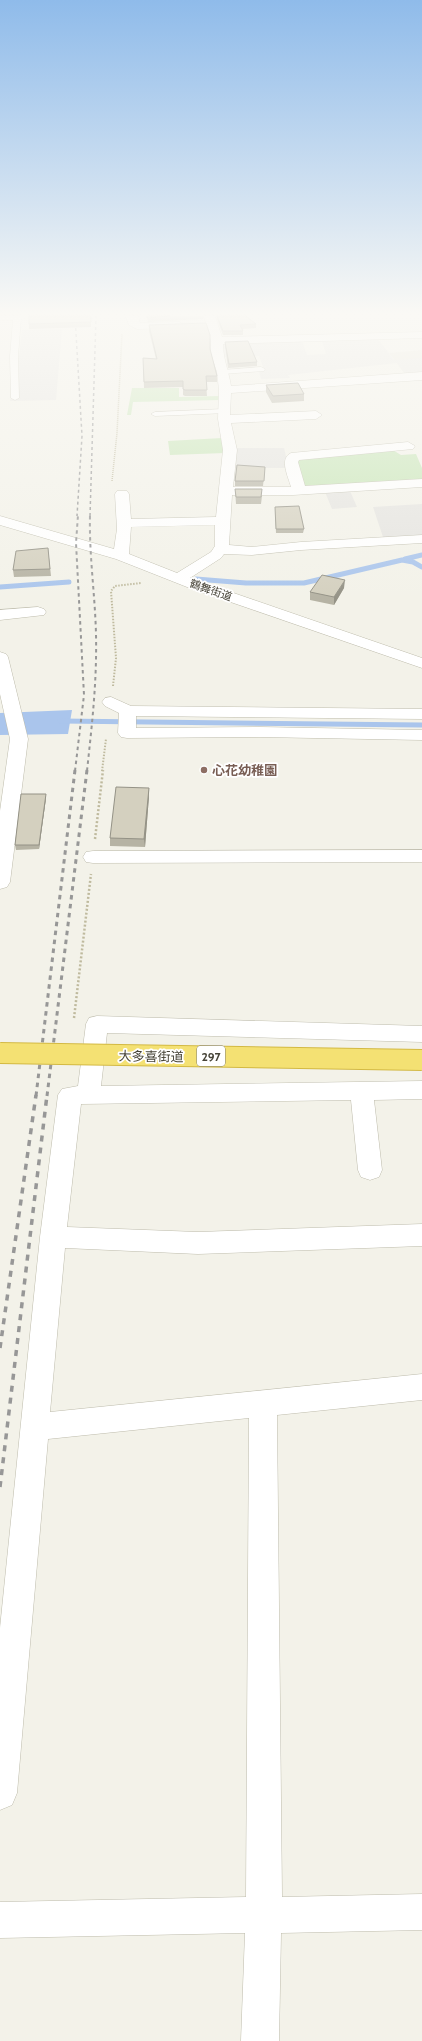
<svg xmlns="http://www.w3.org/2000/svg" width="422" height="2041" font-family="Cabin,'Noto Sans JP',sans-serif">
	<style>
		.residential { fill: #e7e5d8 }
		.green { fill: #c6e5b5 }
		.parking { fill: #e5e4e0 }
		.water { fill: #aac5ec }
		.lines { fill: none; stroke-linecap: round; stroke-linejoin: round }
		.stream { stroke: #aac5ec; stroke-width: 5 }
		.lane-casing { stroke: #bebcac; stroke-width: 1 }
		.street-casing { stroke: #bebcac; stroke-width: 1 }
		.path-far2 { stroke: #bfba9e; stroke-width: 1.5; stroke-dasharray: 1 1; stroke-linecap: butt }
		.path-far1 { stroke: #bfba9e; stroke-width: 2; stroke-dasharray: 1.5 1.5; stroke-linecap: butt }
		.path { stroke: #bfba9e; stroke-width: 2.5; stroke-dasharray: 2 2; stroke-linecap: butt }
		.lane { fill: #fff; fill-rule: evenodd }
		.street { fill: #fff; fill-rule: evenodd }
		.rail-far3 { stroke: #979797; stroke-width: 1.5; stroke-dasharray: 3 3; stroke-linecap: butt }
		.rail-far2 { stroke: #979797; stroke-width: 2; stroke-dasharray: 3.5 3.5; stroke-linecap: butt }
		.rail-far1 { stroke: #979797; stroke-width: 3; stroke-dasharray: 4.5 4.5; stroke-linecap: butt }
		.rail { stroke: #979797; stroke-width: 3.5; stroke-dasharray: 6 6; stroke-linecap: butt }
		.highway-bridge-casing { stroke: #d3b943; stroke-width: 22; stroke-linecap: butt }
		.highway-bridge { stroke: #f4e173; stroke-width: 20 }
		.wall { fill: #b6b3a4 }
		.shaded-wall { fill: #949286 }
		.building { fill: #d4d0bf; stroke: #949286 }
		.education-dot { fill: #8d6e63; stroke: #fff; stroke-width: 1.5 }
		.labels { text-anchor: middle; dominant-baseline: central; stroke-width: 3.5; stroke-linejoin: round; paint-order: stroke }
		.far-street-label { font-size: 11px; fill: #474438; stroke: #fff }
		.shield { fill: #fff; stroke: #7e7c74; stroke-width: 1 }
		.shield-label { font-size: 12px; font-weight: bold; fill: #474438 }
		.education-label { font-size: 13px; font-weight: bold; fill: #785e54; stroke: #fff; text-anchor: start }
		.street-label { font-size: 13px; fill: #474438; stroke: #fff }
	</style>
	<rect width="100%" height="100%" fill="#f3f2e9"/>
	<path class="residential" d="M422,350V374L406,375L389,353Z"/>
	<path class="green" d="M132,388H179V397L219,396L220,400L133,402L131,415H127Z
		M222,438L225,453L170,455L168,441Z
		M391,449L401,455L416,454L422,468V481L303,487L296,458Z"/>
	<path class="parking" d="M62,329L56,400L10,401L12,385L11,358H19L22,330Z
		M378,339L394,360L422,358V374L406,375L397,363L288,375L290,378L261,379L259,371L263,367L259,356L224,357L222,343L302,341L307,355L326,354L322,341Z
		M235,448H284L289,468H234Z
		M350,491L357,507L332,509L325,492Z
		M422,504V538L384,540L373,507Z"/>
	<path class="water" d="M72,710L68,734L0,735V713Z"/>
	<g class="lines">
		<path class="stream" d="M405,559L422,555
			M196,579L246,583H304L402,560L413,562L422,567
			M0,587L69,582
			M60,721L422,725"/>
		<g class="lane-casing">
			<path id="lane" d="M0,316H19L21,318L18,356L19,398L15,400L11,398L10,356L13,320H0Z
				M261,367L265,369L264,371L223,374L219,372L223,370Z
				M224,409H227V413L155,416L151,414L155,412Z"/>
		</g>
		<g class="street-casing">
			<path id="street" d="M126,316H138L140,323L179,322L185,325L179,328L137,329L129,325Z
				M204,316H215L222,337L422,332V338L223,344C223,359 229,372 231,386L422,372V380L231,393L230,415L316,411L322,415L316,419L231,423L237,450L233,487H291C288,476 279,459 291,453L408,442L415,446L413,449L299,460L298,462L305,486L422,479V487L293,495H232L229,545L252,547L301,542L422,535V543L301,550L252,555L224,554L221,558L190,578L422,658V668L187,587L116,559L0,525V516L114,549L117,529L115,494L117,491H127L129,494L131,519L216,517L223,450L218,419L219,390L217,372L211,354V341ZM215,525V546L211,552L177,573L129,554L131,527Z
				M38,607L44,609L46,612L44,615L0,620V610Z
				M0,652L6,654L8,657L28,739L10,882L7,887L0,889V811L10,739L0,694Z
				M111,697L131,706L422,709V719L136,716V728L260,727L422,730V740L260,737L127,738L121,737L118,733L119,713L105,706L102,702L105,698Z
				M422,850V862L93,863L86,862L83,857L86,852L93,851Z
				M97,1016L422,1026V1042L107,1033L101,1086L422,1081V1099L374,1100L382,1170L379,1177L370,1180L361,1177L358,1170L351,1100L81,1104L67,1227L198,1232L422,1224V1246L198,1254L65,1248L50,1412L422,1374V1400L277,1415L282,1897L422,1894V1930L281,1933L279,2041H241L245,1933L0,1938V1902L246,1897L249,1418L48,1439L17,1793L12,1805L0,1810V1628L40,1237L58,1095L62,1089L78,1086L86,1024L89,1018Z"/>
		</g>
		<path class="path-far2" d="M112,481L117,433L122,334"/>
		<path class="path-far1" d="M113,686L116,658L111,591L115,586L141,583
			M102,771L106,739"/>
		<path class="path" d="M95,839L103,770
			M74,1018L91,874"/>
		<use href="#lane" class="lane"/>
		<use href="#street" class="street"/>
		<path class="rail-far3" d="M75,316L82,436L77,516
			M90,516L96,316"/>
		<path class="rail-far2" d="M75,771L84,695L76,543L78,515
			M87,771C92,724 97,682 96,634C95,594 89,555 90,515"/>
		<path class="rail-far1" d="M36,1096L75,770
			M47,1096L87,770"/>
		<path class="rail" d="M0,1348L36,1095
			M0,1487L47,1095"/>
		<g class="highway-bridge-casing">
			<path id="highway-bridge" d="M0,1053L422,1060"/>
		</g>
		<use href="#highway-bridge" class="highway-bridge"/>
	</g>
	<path class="wall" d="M91,316V327L29,329V324Z
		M147,316H204L203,319L148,322Z
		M216,316H246L256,324V328L242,329L243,331V335H223Z
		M149,325L210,349L217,376V382H206L207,396H185L183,395V387L144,388L143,358L156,359L149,331Z
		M225,342L257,362V366L228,368L225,345Z
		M266,385L304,394V401L272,403L266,392Z
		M265,467L263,486H235V481Z
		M235,489L262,496L261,504H236Z
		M275,507L304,529L303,533H276Z
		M48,548L51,576L14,577L13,570Z
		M344,588L334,605L310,600V592Z
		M149,788V796L145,847L110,846V838Z
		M46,798L39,849L16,850L15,845Z"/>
	<path class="shaded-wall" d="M345,580L344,588L334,605V597Z
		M149,788V796L145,847L144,839Z
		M46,794V798L39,849V845Z"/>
	<path class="building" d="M29,316H91V322L29,324Z
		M147,316H170L147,318Z
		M217,316H246L256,324L240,325L243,331H223Z
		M206,323L210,335V349L217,376H206L207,390H185L183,389V381L144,382L143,358L157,359L149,325Z
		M248,341L257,362L229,364L225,342Z
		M298,383L304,394L273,396L266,385Z
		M237,465L265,467L264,481H235Z
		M235,489H262L261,497H236Z
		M299,506L304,529H276L275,507Z
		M48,548L50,569L13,570L16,551Z
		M322,575L345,580L334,597L310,592Z
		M116,787L149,788L144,839L110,838Z
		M21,794H46L39,845H15Z"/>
	<linearGradient id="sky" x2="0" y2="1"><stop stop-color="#8fbbea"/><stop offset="0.52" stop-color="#faf9f5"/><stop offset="1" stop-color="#faf9f5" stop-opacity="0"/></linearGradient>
	<rect width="422" height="602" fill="url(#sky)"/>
	<circle class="education-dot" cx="204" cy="770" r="4"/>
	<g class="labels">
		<g class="far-street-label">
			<text transform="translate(211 590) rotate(19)">鶴舞街道</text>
		</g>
		<rect class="shield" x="197" y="1046" width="28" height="20" rx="3"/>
		<g class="shield-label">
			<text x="211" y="1056">297</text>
		</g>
		<g class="education-label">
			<text x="212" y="770">心花幼稚園</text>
		</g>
		<g class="street-label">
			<text transform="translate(151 1056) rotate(1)">大多喜街道</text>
		</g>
	</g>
</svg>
